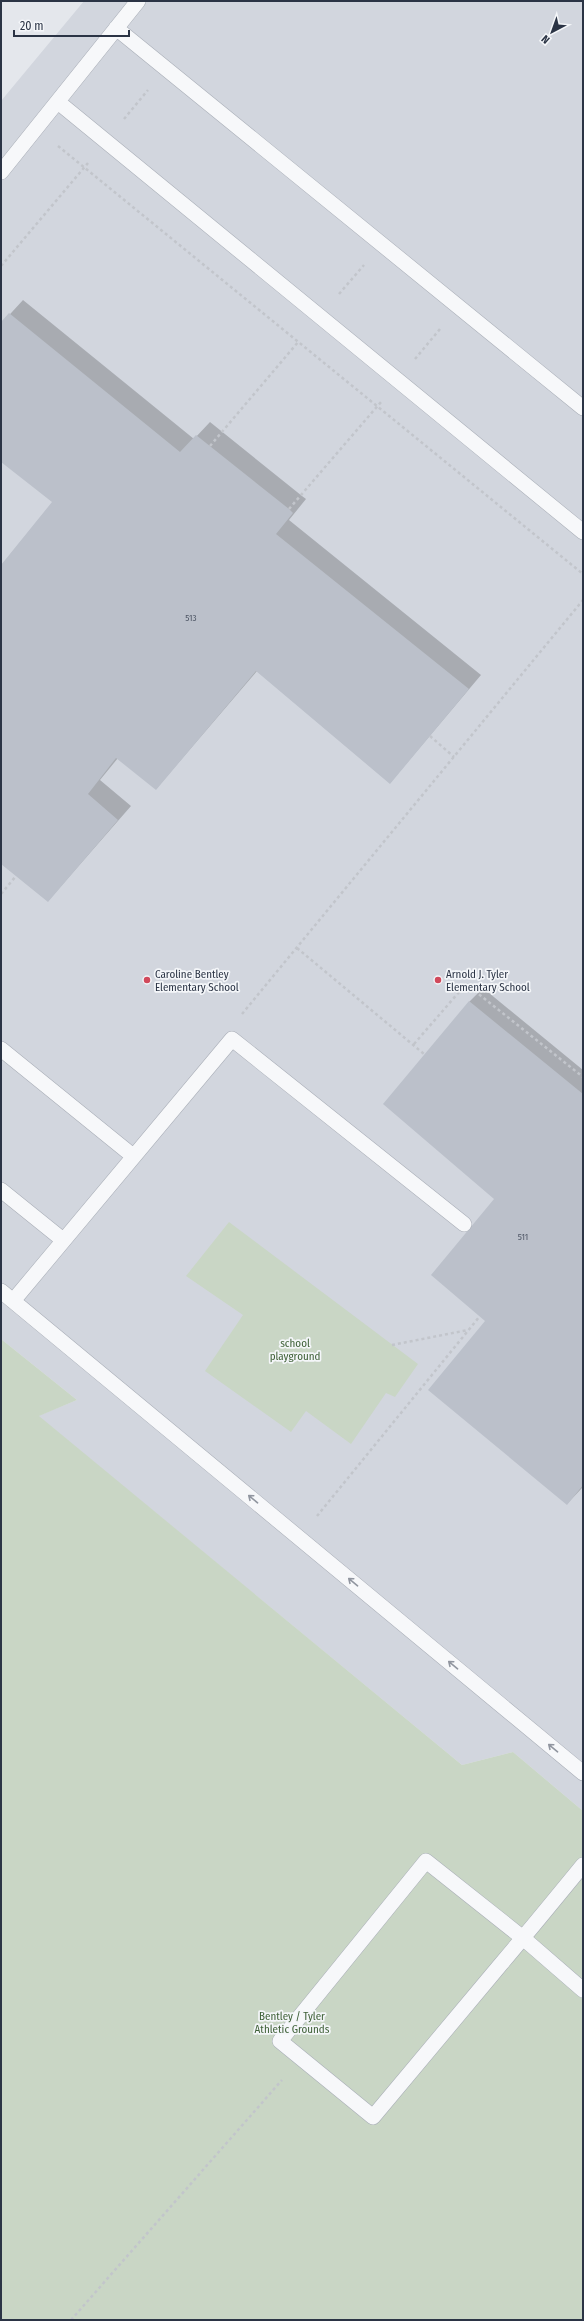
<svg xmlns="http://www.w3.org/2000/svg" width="584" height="2321" font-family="'Fira Sans Condensed',sans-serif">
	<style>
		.built { fill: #d2d6de }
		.green { fill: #c9d6c5 }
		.shadow { fill: #0003 }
		.building { fill: #bbc0ca }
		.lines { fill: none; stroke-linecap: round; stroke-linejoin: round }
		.service-casing { stroke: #a9aeb7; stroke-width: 16 }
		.path { stroke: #c2c5cb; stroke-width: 2.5; stroke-dasharray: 3 3; stroke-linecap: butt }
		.service { stroke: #f7f8fa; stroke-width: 15 }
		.oneway { stroke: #9196a0 }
		.poi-dot { fill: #d1495b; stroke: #f4f6f9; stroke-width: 1.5 }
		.labels { text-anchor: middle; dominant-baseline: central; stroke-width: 3.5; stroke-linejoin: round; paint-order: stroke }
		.number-label { font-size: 9px; fill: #4f5766 }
		.poi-label { font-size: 11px; fill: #2b3445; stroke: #f4f6f9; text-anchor: start }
		.park-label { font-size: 11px; fill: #3f6138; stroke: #f4f6f9 }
	</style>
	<rect width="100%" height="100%" fill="#e4e7ec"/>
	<path class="built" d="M84,1H583V1811L513,1752L462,1765L38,1416L77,1400L1,1339V101Z"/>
	<path class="green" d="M229,1222L418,1364L395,1397L386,1393L351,1444L306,1411L291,1432L205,1371L243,1315L186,1276Z
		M1,1339L77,1400L39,1416L462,1765L513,1752L583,1811V2320H1Z"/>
	<path class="shadow" d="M23,300L194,439L210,422L302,496L306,499L289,520L481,675L390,783L257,671L156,789L118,758L100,780L131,806L48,901L1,863V566L53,502L1,460V324Z
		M483,988L583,1070V1487L567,1504L487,1321L495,1199L469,1002Z"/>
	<path class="building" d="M9,313L180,452L196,435L289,509L293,513L276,534L469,689L390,784L256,671L156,790L116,758L88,794L118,820L48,902L1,864V565L52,502L1,462V322Z
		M469,1001L583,1094V1485L567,1505L428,1390L485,1321L431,1275L494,1199L383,1104Z"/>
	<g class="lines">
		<g class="service-casing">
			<path id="service" d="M116,28L583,408
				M58,102L583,532
				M1,172L138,1
				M1,1049L133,1156
				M1,1190L63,1240
				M1,1291L583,1773
				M13,1301L232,1039L464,1224
				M583,1865C556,1898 529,1931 501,1964L373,2117L280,2041L426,1861L523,1938L583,1990"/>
		</g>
		<path class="path" d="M124,119L148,90
			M58,146L583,574
			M1,266L88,163
			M339,294L364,265
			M415,359L440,329
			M210,446L299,341
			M289,509L381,402
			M430,736L454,757
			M1,894L16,876
			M297,948L424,1054
			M242,1014L583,600
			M414,1044L466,984L583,1077
			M392,1345L468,1330
			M317,1516L480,1316
			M71,2320L282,2080"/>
		<use href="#service" class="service"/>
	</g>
	<defs><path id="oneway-shaft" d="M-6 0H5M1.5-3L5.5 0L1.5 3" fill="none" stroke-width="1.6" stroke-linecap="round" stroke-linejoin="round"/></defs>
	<g class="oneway">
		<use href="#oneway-shaft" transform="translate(253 1499) rotate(-140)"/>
		<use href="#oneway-shaft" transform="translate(353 1582) rotate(-140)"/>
		<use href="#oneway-shaft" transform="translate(453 1665) rotate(-140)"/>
		<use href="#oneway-shaft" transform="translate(553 1748) rotate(-140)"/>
	</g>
	<g class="poi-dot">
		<circle cx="147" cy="980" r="4"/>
		<circle cx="438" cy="980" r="4"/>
	</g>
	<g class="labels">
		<g class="number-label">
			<text x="191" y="618">513</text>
			<text x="523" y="1237">511</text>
		</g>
		<g class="poi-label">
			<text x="155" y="974">Caroline Bentley<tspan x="155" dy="13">Elementary School</tspan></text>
			<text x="446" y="974">Arnold J. Tyler<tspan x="446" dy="13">Elementary School</tspan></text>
		</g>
		<g class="park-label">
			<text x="295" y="1343">school<tspan x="295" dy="13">playground</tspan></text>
			<text x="292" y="2016">Bentley / Tyler<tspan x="292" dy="13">Athletic Grounds</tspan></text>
		</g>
	</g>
	<rect width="584" height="2321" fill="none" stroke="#2b3445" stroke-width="4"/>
	<g transform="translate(552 32) rotate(221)" stroke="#f4f6f9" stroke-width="3" paint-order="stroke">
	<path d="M0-3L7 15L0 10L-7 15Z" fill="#2b3445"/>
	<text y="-6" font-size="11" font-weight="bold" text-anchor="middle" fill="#2b3445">N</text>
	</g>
	<path d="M14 30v6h115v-6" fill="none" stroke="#2b3445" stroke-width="2"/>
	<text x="20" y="30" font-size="12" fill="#2b3445" stroke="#f4f6f9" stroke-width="3" paint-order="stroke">20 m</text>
</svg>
